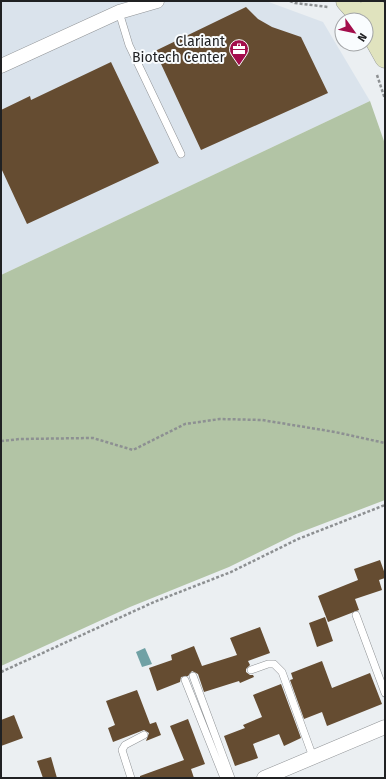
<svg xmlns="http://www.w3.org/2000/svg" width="386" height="779" font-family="'Fira Sans',sans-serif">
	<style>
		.built { fill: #dae3ec }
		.green { fill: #b2c4a5 }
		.water { fill: #70a1a5 }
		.building { fill: #654c31 }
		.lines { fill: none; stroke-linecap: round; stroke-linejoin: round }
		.service-casing { stroke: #909396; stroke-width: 8 }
		.minor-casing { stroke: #909396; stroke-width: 15 }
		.secondary-casing { stroke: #909396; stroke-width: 21 }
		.path { stroke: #8d9092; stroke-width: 2.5; stroke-dasharray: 3 2; stroke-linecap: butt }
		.service { stroke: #fff; stroke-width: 7 }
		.minor { stroke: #fff; stroke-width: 14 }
		.secondary { stroke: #e0e3be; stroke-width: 20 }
		.labels { text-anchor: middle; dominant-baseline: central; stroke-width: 4; stroke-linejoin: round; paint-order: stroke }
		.poi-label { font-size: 14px; fill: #202123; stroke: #f9fcfe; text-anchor: end }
	</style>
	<rect width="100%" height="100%" fill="#ebeff2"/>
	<path class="built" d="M1,1H266L323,22L370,101L1,275Z"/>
	<path class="green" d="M370,101L385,144V500L296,534L229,567L130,607L1,666V275Z"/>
	<path class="water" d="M145,648L152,664L142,667L136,652Z"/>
	<path class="building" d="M246,7L258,19L272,27L301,37L328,93L201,150L155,51Z
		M111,62L159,163L27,224L1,168V110L30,96L31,100Z
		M380,560L385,574V578L379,580L382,590L355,599L359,610L328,622L318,596L358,580L354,569Z
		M325,617L333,641L317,647L309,623Z
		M260,627L270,653L248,661L250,665L246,669V672L250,675H253L254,677L240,683L239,681L204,692L198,674L192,671L188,676L181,677L180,682L157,691L149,668L172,660L171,655L194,646L202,666L237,655L230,638Z
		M322,661L332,688L370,673L382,704L327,726L322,712L304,719L290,680L293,679L291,673Z
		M281,684L301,738L284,746L279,734L253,744L258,758L235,766L224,736L245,728L243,725L262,717L253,695Z
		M137,690L150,724L156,722L161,735L146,741L149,733L144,730L113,742L108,728L115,725L106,701Z
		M14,715L23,738L1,746V720Z
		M188,719L205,764L191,769L194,778H140V776L184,760L170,726Z
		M51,757L57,778H43L37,761Z"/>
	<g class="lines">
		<g class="service-casing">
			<path id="service" d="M119,12L129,45L181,154
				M356,615L385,693
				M251,670L268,664H274L282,672L313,757
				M193,676L231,778
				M185,680L224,778
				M131,778L122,750L125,745L144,735"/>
		</g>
		<g class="minor-casing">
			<path id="minor" d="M1,66L119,12L157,1
				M264,778L385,727"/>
		</g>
		<g class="secondary-casing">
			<path id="secondary" d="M346,1L363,20
				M371,1L380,16L385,29
				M366,24L385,58"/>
		</g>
		<path class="path" d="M290,1L295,3L328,7
			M377,75L385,99
			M1,441L20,439L93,438L133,450L185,424L220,419L262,420L335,432L385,443
			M1,672L154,602L231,572L298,539L385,505"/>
		<use href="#service" class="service"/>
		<use href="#minor" class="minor"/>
		<use href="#secondary" class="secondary"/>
	</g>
	<defs>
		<g id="office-pin" transform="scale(1)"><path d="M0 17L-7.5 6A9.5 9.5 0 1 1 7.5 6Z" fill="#a30e4c" stroke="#f9fcfe"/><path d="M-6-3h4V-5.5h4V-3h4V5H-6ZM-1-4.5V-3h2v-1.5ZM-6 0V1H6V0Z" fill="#fff"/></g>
	</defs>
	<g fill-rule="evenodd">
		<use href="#office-pin" x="239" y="49"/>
	</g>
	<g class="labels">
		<g class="poi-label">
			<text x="225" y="41">Clariant<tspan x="225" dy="16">Biotech Center</tspan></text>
		</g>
	</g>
	<rect width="386" height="779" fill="none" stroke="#202123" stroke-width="4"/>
	<g transform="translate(354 32) rotate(123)"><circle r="19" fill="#f9fcfe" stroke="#a2a4a6"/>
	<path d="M0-3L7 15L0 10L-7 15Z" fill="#a30e4c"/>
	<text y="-6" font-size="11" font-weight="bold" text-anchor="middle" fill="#202123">N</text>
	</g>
</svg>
